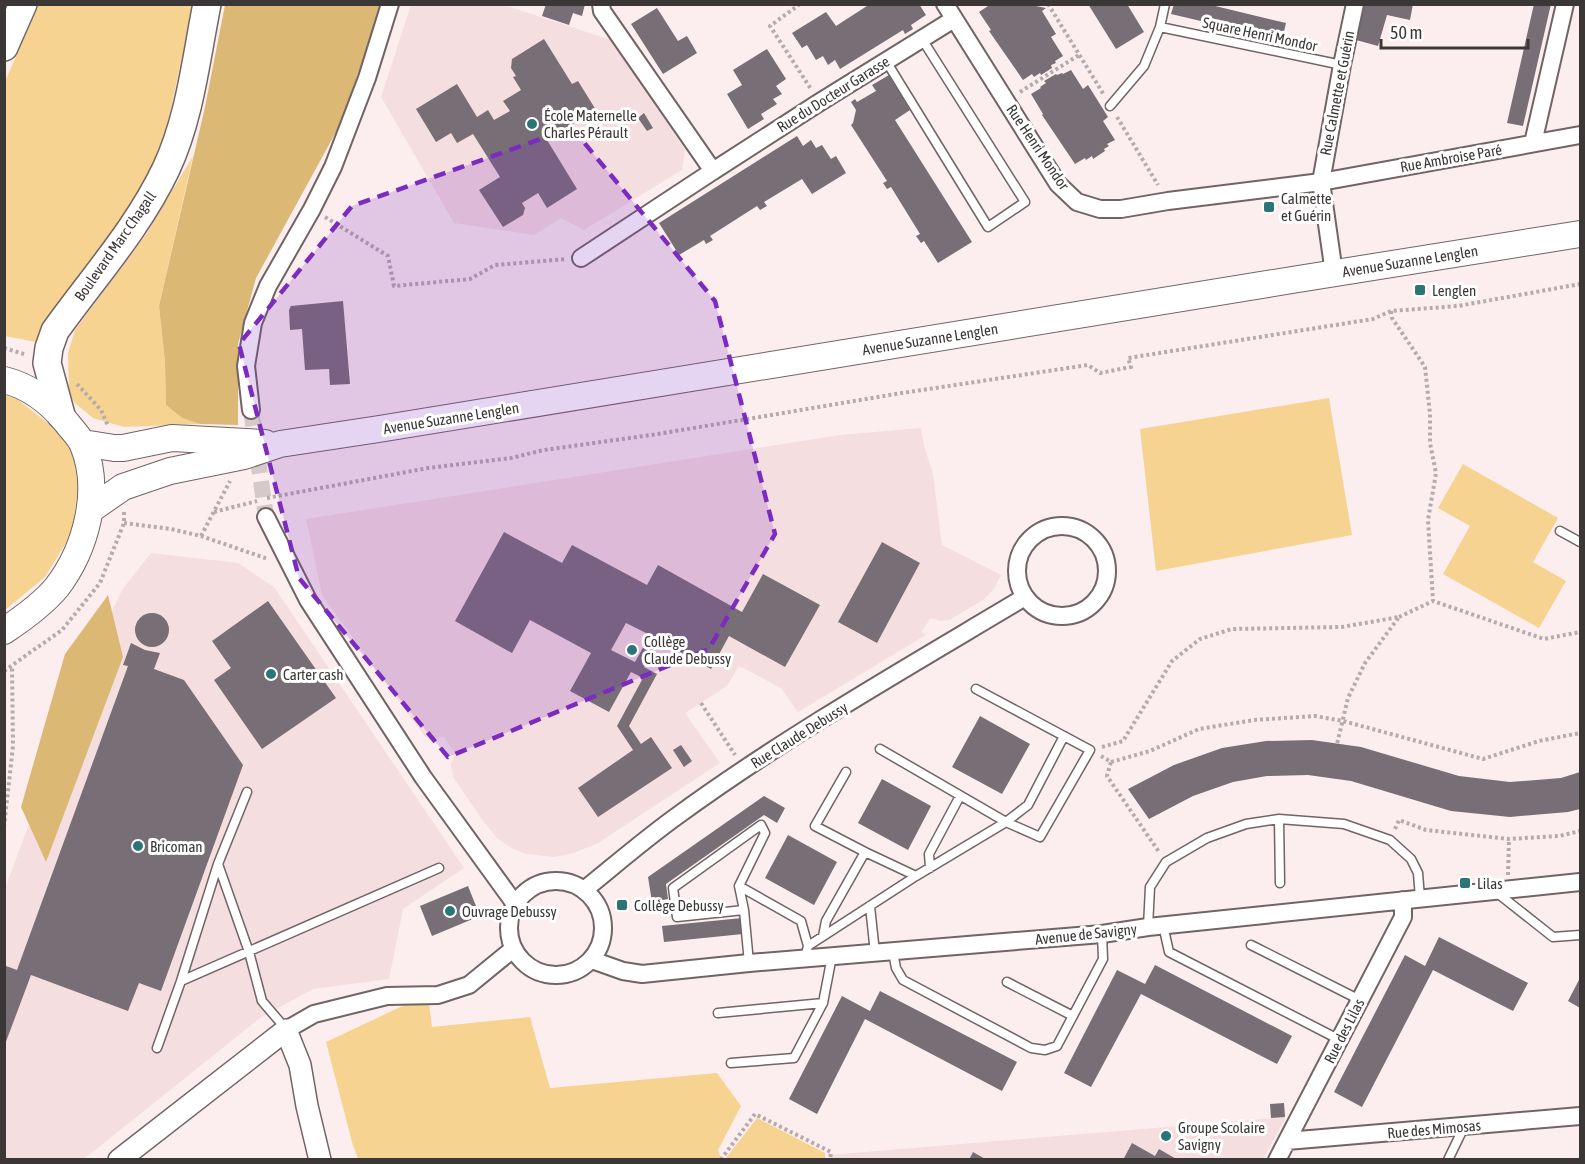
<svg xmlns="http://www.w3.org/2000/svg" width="1585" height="1164" font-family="'Asap Condensed',sans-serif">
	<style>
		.built { fill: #f4dedf }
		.green { fill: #f6d391 }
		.forest { fill: #dbb873 }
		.building { fill: #786e75; fill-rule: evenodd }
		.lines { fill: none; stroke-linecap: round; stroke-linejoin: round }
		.minor-tunnel { stroke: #d6c9ca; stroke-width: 16; stroke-dasharray: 16 8; stroke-linecap: butt }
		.service-casing { stroke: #706465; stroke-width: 11 }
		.minor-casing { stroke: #706465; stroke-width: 20 }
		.tertiary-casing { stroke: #706465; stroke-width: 24 }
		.primary-casing { stroke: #706465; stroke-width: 28 }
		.trunk-casing { stroke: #706465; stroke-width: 30 }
		.path { stroke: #b6abac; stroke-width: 4; stroke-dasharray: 3 3; stroke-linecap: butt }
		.service { stroke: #fff; stroke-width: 8 }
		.minor { stroke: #fff; stroke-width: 16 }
		.tertiary { stroke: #fff; stroke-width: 21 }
		.primary { stroke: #fff; stroke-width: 26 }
		.trunk { stroke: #fff; stroke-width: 27 }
		.marked { fill: #7b2cbf; fill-opacity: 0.2; stroke: #7b2cbf; stroke-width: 4.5; stroke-dasharray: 12 8; stroke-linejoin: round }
		.poi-dot { fill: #2b7578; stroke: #fff; stroke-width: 2 }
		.labels { text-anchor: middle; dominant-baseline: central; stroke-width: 6; stroke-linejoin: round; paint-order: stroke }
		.street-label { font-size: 15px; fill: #3c3737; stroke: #fff }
		.poi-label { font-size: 15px; fill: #3c3737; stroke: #fff; text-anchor: start }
	</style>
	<rect width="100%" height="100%" fill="#fceeef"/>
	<path class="built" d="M411,5H504L614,41L685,150L682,170L584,230L561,218L534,235L454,223L381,97Z
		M921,428L924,446L933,474L942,545L1001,575L994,589L983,600L949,620L940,621L931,618L921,632L926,635L798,712L781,688L739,666L727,686L685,713L720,763L598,843L574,853L554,857L526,854L511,848L497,838L484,822L453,777L451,765L455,753L444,737L429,738L424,736L322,595L306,519L840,435Z
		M151,553L238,563L274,587L464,868L403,909L389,979L313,989L260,1018L84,1159H5L4,891L94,650L122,590Z
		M1286,1117L1263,1159L829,1160V1155Z"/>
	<path class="green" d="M39,5H193L171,108L160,155L125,217L60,303L36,342L5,336V86L6,79Z
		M193,156L159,306L165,362L166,405L182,418L200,424L124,427L93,418L75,403L69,394L68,353L75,330L147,233Z
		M5,395L17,399L58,431L74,455L78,489L72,533L45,577L5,610Z
		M1329,398L1352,535L1156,571L1140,429Z
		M1463,464L1558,518L1533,562L1566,581L1539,628L1443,574L1470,526L1438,508Z
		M428,994L432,1027L530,1017L550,1088L717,1073L741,1106L718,1150L721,1159H358L352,1142L326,1042Z
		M757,1118L825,1153V1159H726V1158Z"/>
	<path class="forest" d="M225,5H381L342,121L256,278L238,344V425L200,424L182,418L166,405L165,362L159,306L205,107Z
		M108,595L123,657L46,862L21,807L65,654Z"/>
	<path class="building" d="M546,4H585L582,16L573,13L569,25L542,16Z
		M870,4H919L926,15L911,25L913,29L905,34L903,30L840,69L835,60L828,65L823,56L816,60L807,45L802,48L792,33L826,12L836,26Z
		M1088,4H1127L1144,32L1116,49Z
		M1174,4H1207L1286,23L1282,40L1171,14Z
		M1363,4H1413L1410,20L1387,15L1378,46L1356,40Z
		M1534,4H1551L1523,126L1507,123Z
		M988,5H1031L1046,8L1042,11L1056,34L1051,37L1063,56L1055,61L1056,63L1051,65L1052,68L1041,75L1040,73L1034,77L1032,74L1023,80L989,31L991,30L979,12L988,6Z
		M657,8L678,41L687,36L697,53L663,74L631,24Z
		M544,39L572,84L578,81L596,110L547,140L577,189L547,208L538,193L522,203L525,208L523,215L503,227L479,190L500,177L473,134L457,143L451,133L436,142L416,109L457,84L477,117L488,110L494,120L510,111L503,101L521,90L513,77L516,76L511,68L512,59Z
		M767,49L786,79L776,86L782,94L773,99L777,104L761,114L764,119L748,129L727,94L742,85L733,70Z
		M1071,70L1083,89L1088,85L1108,117L1103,121L1115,140L1107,144L1109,146L1104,149L1105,151L1093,159L1092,156L1086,160L1085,158L1075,164L1042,115L1043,114L1031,94L1041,88L1040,87L1046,83L1044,81L1056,74L1057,75L1062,73L1063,74Z
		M889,75L910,110L895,120L972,242L938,263L924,241L921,243L916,236L920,234L891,187L887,189L883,183L887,181L851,125L853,123L856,110L851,102L855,99L857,102L876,91L872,85Z
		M644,113L653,128L647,131L638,118Z
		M797,136L803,146L811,140L816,148L822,145L831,159L836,156L846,173L812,194L802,179L764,202L767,206L760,210L757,206L710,236L713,240L706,244L704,240L679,255L659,223Z
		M343,301L350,384L330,385L329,369L305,370L302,329L290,330L289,310L291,306Z
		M504,532L562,563L572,545L647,585L658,565L742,612L763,574L820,605L785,667L729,636L711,669L659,640L644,667L657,674L629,726L641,744L651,737L672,768L598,817L578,788L633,750L617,726L643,678L631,672L609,712L570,691L591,653L530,620L512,653L455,621ZM626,623L650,635L635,662L611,650Z
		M882,542L920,563L877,643L838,622Z
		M268,601L336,698L262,749L214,680L231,668L212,641Z
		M135 630a17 17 0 1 1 34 0a17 17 0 1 1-34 0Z
		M131,643L145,650L160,653L154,669L184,680L243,765L161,991L139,983L128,1011L31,975L4,1047V969L6,966L17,970L128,666L123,665Z
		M980,716L1030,744L1002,794L952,767Z
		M1312,740L1361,747L1459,776L1510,782L1561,778L1580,772V809L1568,812L1510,817L1451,811L1351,781L1308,775L1267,776L1233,782L1193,796L1149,819L1128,789L1174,765L1222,748L1266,741Z
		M681,745L692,761L684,767L673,750Z
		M882,779L931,806L908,850L858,823Z
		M764,796L785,808L777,823L764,815L666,884L668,899L652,902L648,877Z
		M788,835L837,862L814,905L765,878Z
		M468,886L480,916L432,936L420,906Z
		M742,918L743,934L664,942L662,926Z
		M1439,937L1528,983L1513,1011L1433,970L1362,1107L1334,1092L1405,955L1425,966Z
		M1155,965L1292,1036L1277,1064L1141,994L1091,1087L1064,1073L1117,970L1145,984Z
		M1580,978V1008L1568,1001Z
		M880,991L1017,1062L1002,1091L865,1019L817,1114L789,1099L842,996L870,1011Z
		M1284,1103L1285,1117L1271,1118L1270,1104Z
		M1132,1143L1155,1156L1159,1149L1178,1160H1123Z
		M973,1152L987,1160H969Z"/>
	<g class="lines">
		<path class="minor-tunnel" d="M251,410L266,517"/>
		<g class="service-casing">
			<path id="service" d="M1160,27L1342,65
				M886,61L988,227L1025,202L922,39
				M1110,106L1144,66L1160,27L1165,4
				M1560,531L1580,542
				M880,749L1006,822L1028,805L1064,736
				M846,772L815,826L865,852L916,876
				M1279,819L1280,883
				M761,825L765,833L739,886L744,910L677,917L673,888Z
				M218,864L249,952L262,1001L286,1029
				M930,868L929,854L960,796
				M739,886L801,921L808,946
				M1496,892L1553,937L1580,935
				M870,906L875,953
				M744,910L749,963
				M1163,925L1169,952L1340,1040
				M1148,927L1150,887L1166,862L1207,838L1246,824L1279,819L1344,824L1390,840L1411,859L1418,873L1420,898
				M823,936L826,921L865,852
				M1251,945L1360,1000
				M893,952L896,968L903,980L1031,1048L1045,1050L1057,1046L1103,959L1102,934
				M805,958L808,946L916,876L1006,822L1040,837L1090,750L976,689
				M181,981L218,864L247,792
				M1007,982L1073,1016
				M718,1013L823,1003
				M157,1048L181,981L439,868
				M731,1063L794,1058L823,1003L832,956
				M1448,1160L1464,1127"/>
		</g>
		<g class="minor-casing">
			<path id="minor" d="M601,4L602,11L713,171L820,102L954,19
				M945,4L1058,184L1077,202L1100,209H1121L1168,201L1321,182L1580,135
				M1533,143L1565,4
				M581,258L713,171
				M1334,273L1321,182L1342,65L1355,4
				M251,410L246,366L253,323L268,286L312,209L333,167L367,78L390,4
				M266,517L308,600L423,777L515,904
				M1017 571a45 45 0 1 1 90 0a45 45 0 1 1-90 0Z
				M509 928a47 47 0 1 1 94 0a47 47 0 1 1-94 0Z
				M584,890C615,865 645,839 677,816C788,735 908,667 1025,597
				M592,960L623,971L642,974L749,963L1102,934L1148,927L1580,882
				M286,1030L314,1014L387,996L438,995L469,985L513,949
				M1287,1141L1580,1116
				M1277,1160L1403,917V900"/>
		</g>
		<g class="tertiary-casing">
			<path id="tertiary" d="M119,1160L286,1030L300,1065L307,1106L320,1160"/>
		</g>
		<g class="primary-casing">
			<path id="primary" d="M4,380C29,386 51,403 67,423C72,430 80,437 83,445C102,490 86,549 57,587C44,603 22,619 4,631
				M83,443L114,448H123L172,438L265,443
				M90,510L123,487L170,471L244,456L280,444L379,429L1292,280L1580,234"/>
		</g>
		<g class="trunk-casing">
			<path id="trunk" d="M4,47L23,4
				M61,415L47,363L49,348L55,331C93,278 138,228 166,169C190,118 196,59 207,4"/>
		</g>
		<path class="path" d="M800,4L770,26L811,89
			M1048,4L1104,95
			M1020,92L1079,55
			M1117,117L1158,185
			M325,217L388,256L394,286L470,279L495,265L567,259
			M1391,311L1392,318L1425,367L1430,414V443L1436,473L1428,520L1433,601
			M4,348L27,355
			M77,384L101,410L108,426
			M267,498L428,468L511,458L544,450L658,434L902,393L1088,365L1100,373L1131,367L1128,358L1373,319L1391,311L1458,306L1580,284
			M214,512L257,501
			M124,523L171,529L201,536L268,559
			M201,536L230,481
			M1399,617L1433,601L1544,639L1580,632
			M4,671L62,630L100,583L124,523V512
			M701,703L735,755
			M1102,747L1123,741L1172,661L1200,639L1232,629L1342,627L1399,617L1365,663L1348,698L1337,744
			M1101,756L1111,762L1107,776L1159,852
			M1111,762L1150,751L1199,729L1254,720L1315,716L1343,721L1483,759L1539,741L1580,733
			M4,827L13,746L12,666
			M1395,829L1399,820L1426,830L1509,839L1559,836L1580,831
			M1508,875L1509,839
			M722,1160V1158L755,1114L831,1152L830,1160"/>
		<use href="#service" class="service"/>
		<use href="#minor" class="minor"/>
		<use href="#tertiary" class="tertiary"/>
		<use href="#primary" class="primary"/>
		<use href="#trunk" class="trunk"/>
	</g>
	<path class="marked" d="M572,128L715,301L775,534L709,649L448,757L299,578L239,344L352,206Z"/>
	<g class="poi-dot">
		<circle cx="532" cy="124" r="6"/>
		<rect x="1263" y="201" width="12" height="12" rx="3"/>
		<rect x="1414" y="284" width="12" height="12" rx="3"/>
		<circle cx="632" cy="650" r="6"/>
		<circle cx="271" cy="674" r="6"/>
		<circle cx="138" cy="846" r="6"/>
		<rect x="1459" y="877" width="12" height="12" rx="3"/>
		<rect x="616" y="899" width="12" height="12" rx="3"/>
		<circle cx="450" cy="911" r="6"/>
		<circle cx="1166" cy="1136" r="6"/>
	</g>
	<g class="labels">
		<g class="street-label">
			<text transform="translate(1260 34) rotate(12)">Square Henri Mondor</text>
			<text transform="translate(1337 93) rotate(-79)">Rue Calmette et Guérin</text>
			<text transform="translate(833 94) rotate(-32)">Rue du Docteur Garasse</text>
			<text transform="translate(1038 147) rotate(56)">Rue Henri Mondor</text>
			<text transform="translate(1451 158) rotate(-10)">Rue Ambroise Paré</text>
			<text transform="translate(115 246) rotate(-55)">Boulevard Marc Chagall</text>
			<text transform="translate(1410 261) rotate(-9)">Avenue Suzanne Lenglen</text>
			<text transform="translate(930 339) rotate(-9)">Avenue Suzanne Lenglen</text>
			<text transform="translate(451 418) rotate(-9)">Avenue Suzanne Lenglen</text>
			<text transform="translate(799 735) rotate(-32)">Rue Claude Debussy</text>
			<text transform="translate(1086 934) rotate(-6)">Avenue de Savigny</text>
			<text transform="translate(1344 1031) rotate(-63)">Rue des Lilas</text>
			<text transform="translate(1434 1129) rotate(-5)">Rue des Mimosas</text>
		</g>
		<g class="poi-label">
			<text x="544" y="115">École Maternelle<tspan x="544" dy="17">Charles Pérault</tspan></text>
			<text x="1281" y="198">Calmette<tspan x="1281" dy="17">et Guérin</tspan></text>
			<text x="1432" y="290">Lenglen</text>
			<text x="644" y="641">Collège<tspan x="644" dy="17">Claude Debussy</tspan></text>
			<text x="283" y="674">Carter cash</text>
			<text x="150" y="846">Bricoman</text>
			<text x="1477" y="883">Lilas</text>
			<text x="634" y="905">Collège Debussy</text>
			<text x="462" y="911">Ouvrage Debussy</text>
			<text x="1178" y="1127">Groupe Scolaire<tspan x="1178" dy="17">Savigny</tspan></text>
		</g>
	</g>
	<rect width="1585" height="1164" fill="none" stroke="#3c3737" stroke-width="12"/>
	<path d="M1381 39v9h147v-9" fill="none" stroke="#3c3737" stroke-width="3"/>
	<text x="1390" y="39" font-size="18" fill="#3c3737" stroke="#ffffff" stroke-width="4.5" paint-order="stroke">50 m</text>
</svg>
